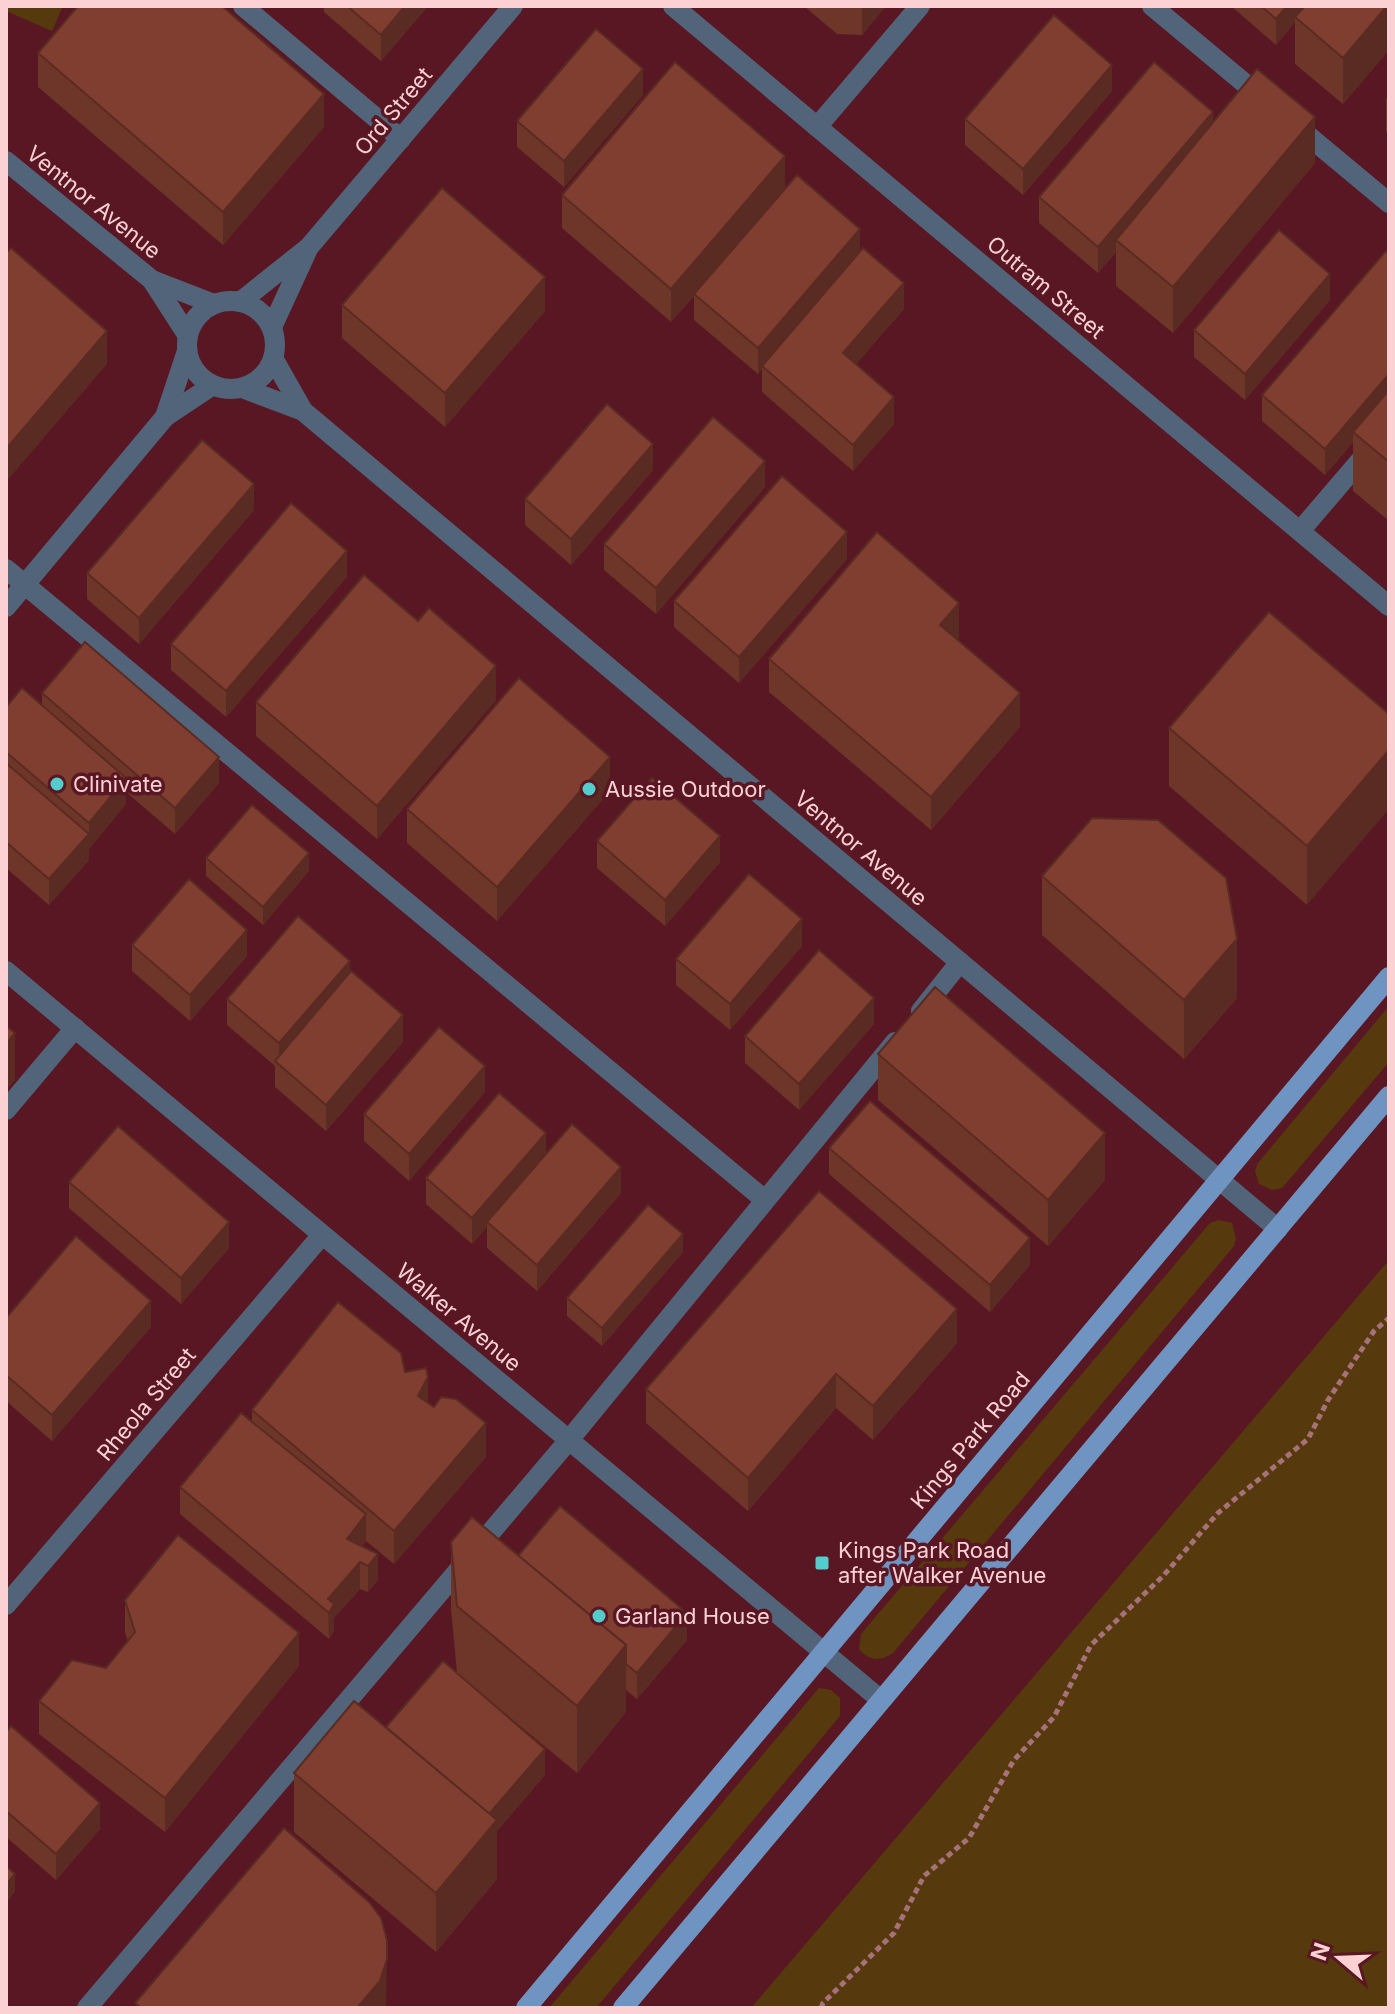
<svg xmlns="http://www.w3.org/2000/svg" width="1395" height="2014" font-family="Inter,sans-serif">
<style>
.green{fill:#563a0d}
.lines{fill:none;stroke-linecap:round;stroke-linejoin:round}
.path{stroke:#a77179;stroke-width:5;stroke-dasharray:6 4;stroke-linecap:butt}
.service{stroke:#51647a;stroke-width:20}
.minor{stroke:#51647a;stroke-width:20}
.tertiary{stroke:#51647a;stroke-width:20}
.primary{stroke:#6f94c2;stroke-width:20}
.wall{fill:#6e3529}
.shaded-wall{fill:#5a2b22}
.building{fill:#803e30;stroke:#5a2b22;stroke-width:2}
.poi-dot{fill:#53cdcb;stroke:#581723;stroke-width:3}
.labels{text-anchor:middle;dominant-baseline:central;stroke-width:7;stroke-linejoin:round;paint-order:stroke}
.street-label{font-size:22px;fill:#fbd1d3;stroke:#581723}
.poi-label{font-size:22px;fill:#fbd1d3;stroke:#581723;text-anchor:start}
</style>
<rect width="100%" height="100%" fill="#581723"/>
<!-- green -->
<g class="green">
<path d="M6 6H63L52 31 6 11Z"/>
<path d="M1389 1006V1062L1282 1188 1272 1190 1259 1184 1255 1171 1258 1163Z"/>
<path d="M1219 1220 1232 1223 1236 1239 1234 1246 893 1653C880 1662 869 1661 859 1649L861 1634 1210 1223Z"/>
<path d="M1389 1260V2008H751Z"/>
<path d="M819 1688 831 1690 840 1698V1716L596 2008H549Z"/>
</g>
<g class="lines">
<!-- path -->
<path class="path" d="M821 2008 823 2003 894 1933 924 1876 969 1838 1014 1760 1054 1717 1091 1645 1163 1576 1218 1513 1308 1439 1328 1400 1374 1331 1389 1318"/>
<!-- service -->
<g class="service">
<path d="M243 6 401 139"/>
<path d="M1152 6 1266 101"/>
<path d="M1294 124 1389 203"/>
<path d="M817 127 920 6"/>
<path d="M1300 531 1389 427"/>
<path d="M6 569 765 1200"/>
<path d="M921 1011 960 962"/>
<path d="M6 1110 75 1028"/>
<path d="M87 2008 569 1440 895 1042"/>
</g>
<!-- minor -->
<g class="minor">
<path d="M6 971 881 1700"/>
<path d="M6 1605 322 1235"/>
</g>
<!-- tertiary -->
<g class="tertiary">
<path d="M673 6 1389 606"/>
<path d="M6 161 152 280 214 304"/>
<path d="M152 280 188 336"/>
<circle cx="231" cy="345" r="44"/>
<path d="M240 302 309 247 513 6"/>
<path d="M272 327 307 251"/>
<path d="M273 358 303 411"/>
<path d="M242 388 303 411 1278 1229"/>
<path d="M165 417 187 351"/>
<path d="M6 607 165 417 213 385"/>
</g>
<!-- primary -->
<g class="primary">
<path d="M526 2008 1389 977"/>
<path d="M623 2008 1389 1096"/>
</g>
</g>
<!-- wall -->
<g class="wall">
<path d="M324 6H428L381 61 324 12Z"/>
<path d="M804 6H886L862 35 837 34Z"/>
<path d="M1231 6H1389V50L1343 104 1295 64V22L1276 45Z"/>
<path d="M38 53 324 127 223 245 38 87Z"/>
<path d="M1112 91 1023 195 965 145V119Z"/>
<path d="M643 95 564 187 517 147V121Z"/>
<path d="M1389 95V135L1386 132V99Z"/>
<path d="M1213 122 1315 163 1173 333 1116 286V252L1098 273 1039 223V197Z"/>
<path d="M785 189 860 251 904 309 856 364 894 424 853 471 762 392V369L758 374 694 320V296L671 322 562 228V195Z"/>
<path d="M1389 254V521L1353 491V442L1325 475 1262 421V395Z"/>
<path d="M1330 300 1245 400 1194 357V330Z"/>
<path d="M342 305 545 311 445 427 342 338Z"/>
<path d="M653 470 571 565 525 525V499Z"/>
<path d="M765 487 656 614 604 570V544Z"/>
<path d="M254 510 139 644 87 599V573Z"/>
<path d="M847 559 739 683 674 627V601Z"/>
<path d="M347 577 226 717 171 670V644Z"/>
<path d="M959 637 957 640 1020 727 931 830 769 692V659Z"/>
<path d="M42 693 219 783 175 834 126 792V804L89 849V860L49 905 6 868V707L42 705Z"/>
<path d="M496 700 377 839 256 736V702Z"/>
<path d="M1389 714 1307 905 1169 786V728Z"/>
<path d="M610 791 497 921 407 843V809Z"/>
<path d="M597 841 720 862 665 926 597 868Z"/>
<path d="M206 858 309 871 263 925 206 876Z"/>
<path d="M1042 876 1237 998 1184 1059 1042 935Z"/>
<path d="M132 945 247 956 190 1021 132 971Z"/>
<path d="M802 946 730 1030 676 985V959Z"/>
<path d="M350 972 403 1042 326 1131 275 1087V1066L227 1025V999Z"/>
<path d="M874 1024 799 1110 745 1063V1036Z"/>
<path d="M878 1054 1105 1180 1048 1246 878 1100Z"/>
<path d="M485 1092 409 1181 364 1141V1114Z"/>
<path d="M829 1148 1030 1265 990 1312 829 1174Z"/>
<path d="M546 1154 621 1193 537 1291 487 1248V1227L472 1244 426 1204V1178Z"/>
<path d="M69 1182 229 1248 181 1304 69 1208Z"/>
<path d="M683 1252 602 1346 567 1316V1298Z"/>
<path d="M6 1318 151 1327 52 1441 6 1401Z"/>
<path d="M957 1343 873 1440 836 1408 748 1511 646 1423V1389Z"/>
<path d="M405 1372 428 1403 486 1457 394 1564 366 1541 362 1546 378 1580 368 1592 360 1589 334 1618V1631L329 1639 180 1514V1487L252 1422V1410Z"/>
<path d="M451 1542 518 1556 687 1640 637 1699 626 1690V1712L577 1773 461 1677 545 1775 497 1831V1879L436 1952 294 1832V1773L386 1727 457 1673 451 1609Z"/>
<path d="M125 1600 299 1666 165 1832 39 1734V1701L106 1668 128 1641 125 1633Z"/>
<path d="M6 1732 100 1829 56 1880 6 1837Z"/>
</g>
<!-- shaded-wall -->
<g class="shaded-wall">
<path d="M405 6H428L381 61V35Z"/>
<path d="M862 6H886L862 35Z"/>
<path d="M1287 6H1309L1295 17V22L1276 45V19Z"/>
<path d="M1387 6H1389V50L1343 104V58Z"/>
<path d="M1112 65V91L1023 195V169Z"/>
<path d="M643 69V95L564 187V161Z"/>
<path d="M324 94V127L223 245V212Z"/>
<path d="M1213 112V138L1116 240V252L1098 273V247Z"/>
<path d="M1315 117V163L1173 333V287Z"/>
<path d="M785 156V190L671 322V289Z"/>
<path d="M860 229V255L762 366V369L758 374V348Z"/>
<path d="M1330 274V300L1245 400V374Z"/>
<path d="M545 277V311L445 427V393Z"/>
<path d="M904 283V309L843 379V353Z"/>
<path d="M107 331V364L6 482V449Z"/>
<path d="M1389 374V400L1353 432V442L1325 475V449Z"/>
<path d="M894 397V424L853 471V445Z"/>
<path d="M653 444V470L571 565V539Z"/>
<path d="M765 461V487L656 614V588Z"/>
<path d="M254 484V510L139 644V618Z"/>
<path d="M847 532V559L739 683V657Z"/>
<path d="M347 551V577L226 717V691Z"/>
<path d="M959 603V637L940 659V625Z"/>
<path d="M496 666V700L377 839V806Z"/>
<path d="M1020 693V727L931 830V797Z"/>
<path d="M1389 750V809L1307 905V846Z"/>
<path d="M219 757V783L175 834V808Z"/>
<path d="M610 757V791L497 921V887Z"/>
<path d="M126 778V804L89 849V860L49 905V879L89 834V823Z"/>
<path d="M720 836V862L665 926V900Z"/>
<path d="M309 853V871L263 925V907Z"/>
<path d="M802 919V946L730 1030V1004Z"/>
<path d="M247 930V956L190 1021V995Z"/>
<path d="M1237 939V998L1184 1059V1000Z"/>
<path d="M350 961V987L279 1065V1043Z"/>
<path d="M874 998V1024L799 1110V1084Z"/>
<path d="M403 1015V1042L326 1131V1105Z"/>
<path d="M15 1033V1080L6 1090V1044Z"/>
<path d="M485 1066V1092L409 1181V1154Z"/>
<path d="M546 1133V1160L487 1222V1227L472 1244V1218Z"/>
<path d="M1105 1133V1180L1048 1246V1200Z"/>
<path d="M621 1167V1193L537 1291V1265Z"/>
<path d="M229 1222V1248L181 1304V1278Z"/>
<path d="M683 1234V1252L602 1346V1328Z"/>
<path d="M1030 1238V1265L990 1312V1285Z"/>
<path d="M151 1301V1327L52 1441V1415Z"/>
<path d="M957 1309V1343L873 1440V1406Z"/>
<path d="M836 1374V1408L748 1511V1478Z"/>
<path d="M428 1377V1411L418 1396Z"/>
<path d="M486 1423V1457L394 1564V1531Z"/>
<path d="M366 1514V1541L347 1565V1539Z"/>
<path d="M378 1554V1580L368 1592V1566Z"/>
<path d="M360 1562V1589L334 1618V1631L329 1639 328 1599Z"/>
<path d="M687 1613V1640L637 1699V1673Z"/>
<path d="M299 1633V1666L165 1832V1798Z"/>
<path d="M626 1645V1712L577 1773V1706Z"/>
<path d="M545 1749V1775L497 1831V1879L436 1952V1893L488 1815Z"/>
<path d="M100 1803V1829L56 1880V1854Z"/>
<path d="M15 1874V1892L6 1903V1885Z"/>
<path d="M387 1940 386 2008H357Z"/>
</g>
<!-- building -->
<g class="building">
<path d="M78 6H222L324 94 223 212 38 53Z"/>
<path d="M347 6H405L381 35Z"/>
<path d="M1261 6H1287L1276 19Z"/>
<path d="M1305 6H1387L1343 58 1295 17Z"/>
<path d="M1054 15 1112 65 1023 169 965 119Z"/>
<path d="M596 29 643 69 564 161 517 121Z"/>
<path d="M675 62 785 156 671 289 562 195Z"/>
<path d="M1154 62 1213 112 1098 247 1039 197Z"/>
<path d="M1257 69 1315 117 1173 287 1116 240Z"/>
<path d="M797 175 860 229 758 348 694 294Z"/>
<path d="M442 188 545 277 445 393 342 305Z"/>
<path d="M1279 230 1330 274 1245 374 1194 330Z"/>
<path d="M11 248 107 331 6 449V253Z"/>
<path d="M863 248 904 283 843 353 894 397 853 445 762 366Z"/>
<path d="M1386 251 1389 254V374L1325 449 1262 395Z"/>
<path d="M1389 390V462L1353 432Z"/>
<path d="M607 404 653 444 571 539 525 499Z"/>
<path d="M713 417 765 461 656 588 604 544Z"/>
<path d="M202 440 254 484 139 618 87 573Z"/>
<path d="M782 476 847 532 739 657 674 601Z"/>
<path d="M291 503 347 551 226 691 171 644Z"/>
<path d="M877 532 959 603 940 625 1020 693 931 797 769 659Z"/>
<path d="M364 575 418 621 429 608 496 666 377 806 256 702Z"/>
<path d="M1269 612 1389 714V750L1307 846 1169 728Z"/>
<path d="M85 642 219 757 175 808 42 693Z"/>
<path d="M519 678 610 757 497 887 407 809Z"/>
<path d="M22 688 126 778 89 823 6 752V707Z"/>
<path d="M6 763 89 834 49 879 6 842Z"/>
<path d="M652 778 720 836 665 900 597 841Z"/>
<path d="M252 805 309 853 263 907 206 858Z"/>
<path d="M1092 818 1158 820 1226 878 1237 939 1184 1000 1042 876Z"/>
<path d="M749 874 802 919 730 1004 676 959Z"/>
<path d="M189 879 247 930 190 995 132 945Z"/>
<path d="M298 916 350 961 279 1043 227 999Z"/>
<path d="M819 950 874 998 799 1084 745 1036Z"/>
<path d="M351 971 403 1015 326 1105 275 1061Z"/>
<path d="M935 987 1105 1133 1048 1200 878 1054Z"/>
<path d="M6 1026 15 1033 6 1044Z"/>
<path d="M439 1027 485 1066 409 1154 364 1114Z"/>
<path d="M499 1093 546 1133 472 1218 426 1178Z"/>
<path d="M870 1101 1030 1238 990 1285 829 1148Z"/>
<path d="M572 1124 621 1167 537 1265 487 1222Z"/>
<path d="M118 1126 229 1222 181 1278 69 1182Z"/>
<path d="M819 1191 957 1309 873 1406 836 1374 748 1478 646 1389Z"/>
<path d="M648 1205 683 1234 602 1328 567 1298Z"/>
<path d="M76 1236 151 1301 52 1415 6 1375V1318Z"/>
<path d="M338 1302 401 1353 405 1372 426 1368 428 1377 418 1396 434 1407 441 1397 456 1399 486 1423 394 1531 252 1410Z"/>
<path d="M241 1413 366 1514 347 1539 378 1554 368 1566 360 1562 328 1599 334 1604 329 1613 180 1487Z"/>
<path d="M560 1506 687 1613 637 1673 626 1664V1645L518 1556Z"/>
<path d="M472 1517 626 1645 577 1706 457 1606 451 1542Z"/>
<path d="M178 1535 299 1633 165 1798 39 1701 72 1660 106 1668 135 1632 125 1600Z"/>
<path d="M443 1661 545 1749 489 1814 386 1727Z"/>
<path d="M354 1701 497 1820 436 1893 294 1773Z"/>
<path d="M11 1726 100 1803 56 1854 6 1811V1732Z"/>
<path d="M284 1828 369 1902 381 1918 387 1940V1959L380 1981 357 2008H141L135 2003Z"/>
<path d="M6 1866 15 1874 6 1885Z"/>
</g>
<!-- markers -->
<g class="poi-dot">
<circle cx="57" cy="784" r="8"/>
<circle cx="589" cy="789" r="8"/>
<rect x="814" y="1555" width="16" height="16" rx="4"/>
<circle cx="599" cy="1616" r="8"/>
</g>
<g class="labels">
<!-- street labels -->
<g class="street-label">
<text transform="translate(393 111) rotate(-50)">Ord Street</text>
<text transform="translate(94 202) rotate(39)">Ventnor Avenue</text>
<text transform="translate(1046 287) rotate(40)">Outram Street</text>
<text transform="translate(861 848) rotate(40)">Ventnor Avenue</text>
<text transform="translate(459 1317) rotate(40)">Walker Avenue</text>
<text transform="translate(146 1404) rotate(-50)">Rheola Street</text>
<text transform="translate(970 1440) rotate(-50)">Kings Park Road</text>
</g>
<!-- poi labels -->
<g class="poi-label">
<text x="73" y="784">Clinivate</text>
<text x="605" y="789">Aussie Outdoor</text>
<text x="838" y="1550">Kings Park Road<tspan x="838" dy="25">after Walker Avenue</tspan></text>
<text x="615" y="1616">Garland House</text>
</g>
</g>
<!-- border -->
<rect width="1395" height="2014" fill="none" stroke="#fbd1d3" stroke-width="16"/>
<!-- north arrow -->
<g transform="translate(1339 1958) rotate(289)" stroke="#581723" stroke-width="6" paint-order="stroke">
<path d="M0-6L14 30L0 20L-14 30Z" fill="#fbd1d3"/>
<text y="-12" font-size="22" font-weight="bold" text-anchor="middle" fill="#fbd1d3">N</text>
</g>
</svg>
